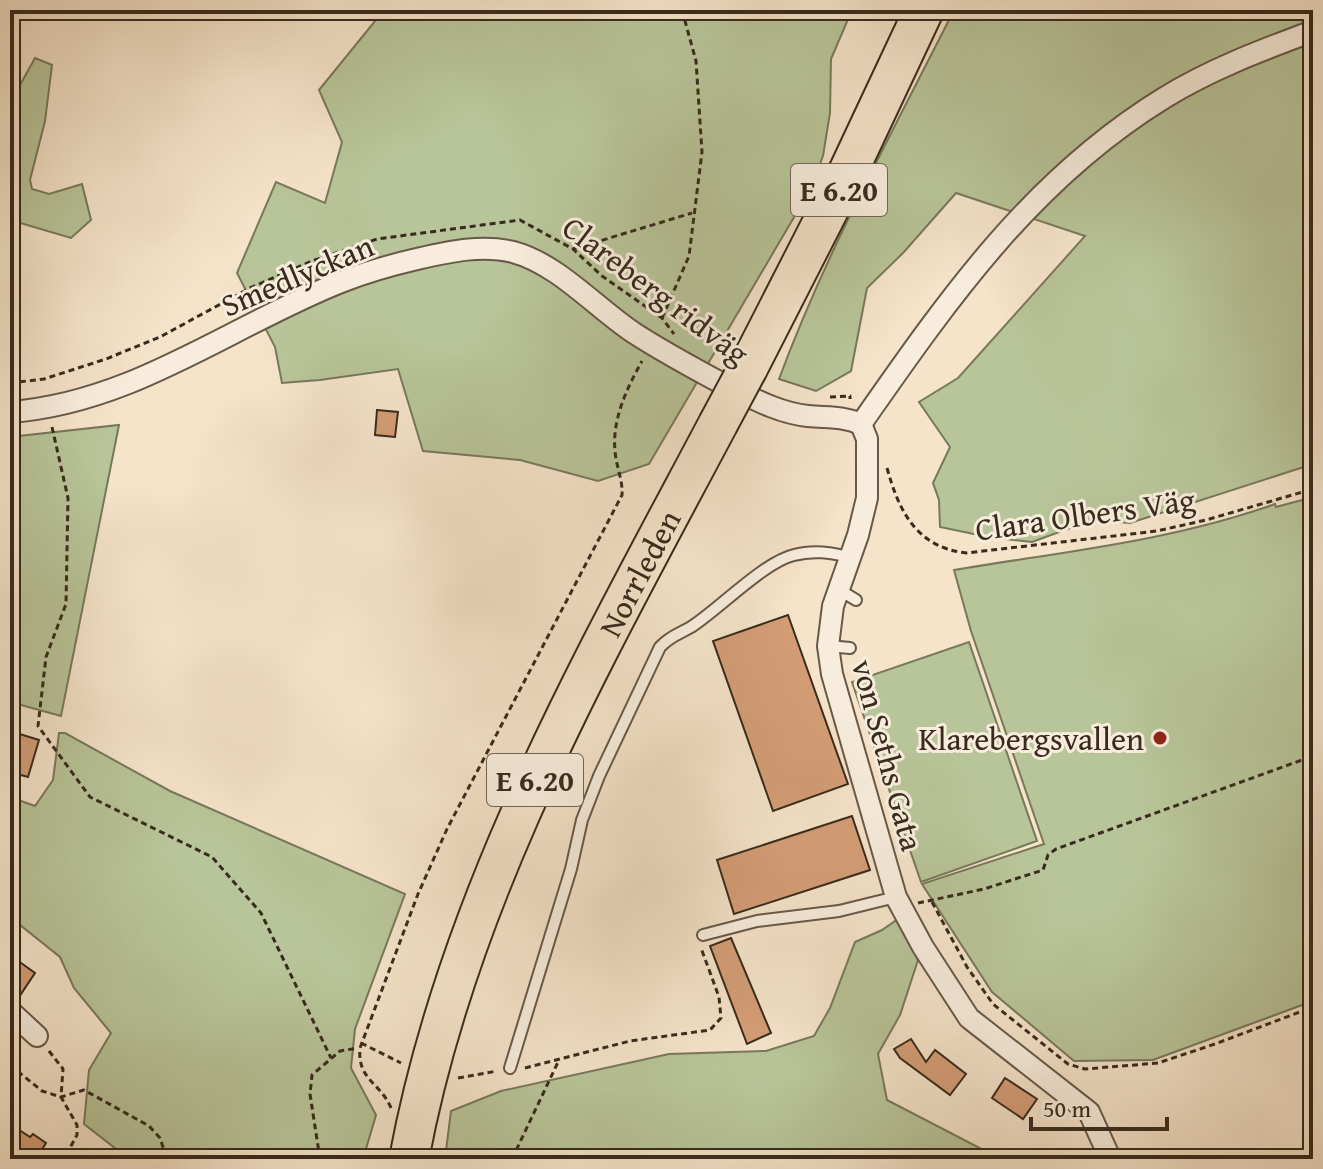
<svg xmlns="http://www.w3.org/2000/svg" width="1323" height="1169" font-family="'Gentium Book Plus',serif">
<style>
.green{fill:#b8c499;stroke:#78785b;stroke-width:2}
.building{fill:#d49d76;stroke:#382b1d;stroke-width:2}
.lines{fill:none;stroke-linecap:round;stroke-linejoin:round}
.lane-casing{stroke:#675948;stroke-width:14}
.street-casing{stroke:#675948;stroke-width:24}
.highway-casing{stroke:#382b1d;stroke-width:42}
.path{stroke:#382b1d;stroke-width:3;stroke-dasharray:6 4;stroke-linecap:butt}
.lane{stroke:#f8eddd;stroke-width:10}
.street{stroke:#f8eddd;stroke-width:20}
.highway{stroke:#f5e3ca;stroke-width:38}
.highway-bridge-casing{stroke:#382b1d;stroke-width:42;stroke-linecap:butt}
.highway-bridge{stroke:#f5e3ca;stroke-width:38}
.poi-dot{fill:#8f2418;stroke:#f8eddd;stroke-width:3}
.labels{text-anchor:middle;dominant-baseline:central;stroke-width:6;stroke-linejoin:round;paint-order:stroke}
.shield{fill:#f8eddd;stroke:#726557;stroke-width:2}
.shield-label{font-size:30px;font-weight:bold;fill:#382b1d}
.street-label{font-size:32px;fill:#382b1d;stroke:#f8eddd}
.poi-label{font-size:32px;fill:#382b1d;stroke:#f8eddd;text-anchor:end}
</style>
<rect width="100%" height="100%" fill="#f5e3ca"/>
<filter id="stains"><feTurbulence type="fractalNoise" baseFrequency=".0025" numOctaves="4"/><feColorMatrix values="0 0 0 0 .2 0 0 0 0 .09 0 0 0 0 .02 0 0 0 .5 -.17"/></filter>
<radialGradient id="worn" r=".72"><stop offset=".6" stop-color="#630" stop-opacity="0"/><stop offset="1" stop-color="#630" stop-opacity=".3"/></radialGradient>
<!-- green -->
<g class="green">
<path d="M384 10H852L831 59 830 113 823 156 810 190 649 464 598 481 520 460 423 451 398 369 320 380 282 383 275 347 237 273 276 182 325 203 342 142 319 90Z"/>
<path d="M954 10H1313V464L1130 523 1092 520 1032 542 988 537 940 527 939 500 933 483 950 447 919 402 958 378 1085 236 956 193 903 253 867 288 851 371 816 391 779 379C826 252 893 131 954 10Z"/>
<path d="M35 58 52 65 45 121 30 180 32 189 49 194 82 184 91 220 71 238 17 222 10 256V103Z"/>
<path d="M119 425 61 716 10 702V437Z"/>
<path d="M1313 497V1001L1153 1060 1074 1061 992 992 922 884 1044 844 971 631 954 570C1061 552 1172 541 1275 504L1276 507Z"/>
<path d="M969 642 1037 841 921 882 852 682Z"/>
<path d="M59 733H65L170 791 405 894 355 1029 351 1068 376 1115 363 1159H129L84 1124 89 1070 111 1033 74 988 60 957 10 917V797L35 806 53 780Z"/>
<path d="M898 919 918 960 900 1015 878 1054 887 1100 993 1155 1007 1159H445L451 1111 501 1091 669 1054 766 1051 814 1036 830 1008 855 942 882 930Z"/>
</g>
<!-- building -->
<g class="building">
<path d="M377 410 398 412 395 437 375 435Z"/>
<path d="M788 615 848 784 773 811 713 641Z"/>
<path d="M10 731 39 740 28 777 10 772Z"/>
<path d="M852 816 870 870 734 914 717 860Z"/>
<path d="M731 938 771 1033 747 1044 710 946Z"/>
<path d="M10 955 35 973 17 1000 10 998Z"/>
<path d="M911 1039 926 1062 935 1050 966 1074 950 1095 900 1058 894 1049Z"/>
<path d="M1005 1078 1037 1099 1023 1119 992 1098Z"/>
<path d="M10 1124 30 1137 33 1134 46 1143 36 1159H10Z"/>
</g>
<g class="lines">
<!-- lane casing -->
<g class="lane-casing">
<g id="lane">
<path d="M838 589 856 600"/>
<path d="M828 646 850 648"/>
<path d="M703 935 757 921 839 911 896 897"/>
<path d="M510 1068 571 869 582 820 599 776 660 647C670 636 679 634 691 627 719 609 764 562 794 555 812 550 833 552 850 558"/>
</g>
</g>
<!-- street casing -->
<g class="street-casing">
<g id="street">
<path d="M10 412C133 403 230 326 341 282 366 272 391 265 417 259 448 252 481 244 513 252 558 264 595 307 634 333 662 351 693 368 723 384 750 397 778 413 808 416 828 418 843 416 861 424"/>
<path d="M861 424 867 439V498L858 535 833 606 828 646 832 674 896 897 923 947 969 1018 1089 1112 1109 1156"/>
<path d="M861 424C949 298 1031 180 1164 98 1211 69 1262 50 1313 31"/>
<path d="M10 1011 37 1036"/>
</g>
</g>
<!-- highway casing -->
<g class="highway-casing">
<g id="highway">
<path d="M748 368 847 174 924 10"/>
<path id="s1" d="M409 1159C458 895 594 658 718 424"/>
</g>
</g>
<!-- path -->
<g class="path">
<path d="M573 249 692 213"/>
<path d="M662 318 689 256 702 152 696 61 682 10"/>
<path d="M10 383 44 379 106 359 160 337 250 288 312 261 377 239 520 220 573 249 602 276 662 318 674 334"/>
<path d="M830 397 850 396V399"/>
<path d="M52 427 68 498 66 604 46 657 38 726 90 797 212 857 261 913 331 1058"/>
<path d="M887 468C899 511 916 547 966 553L1157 531 1206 520 1313 489"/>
<path d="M932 902 967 967 993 1004 1068 1064 1085 1069 1158 1063 1215 1044 1313 1007"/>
<path d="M918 903 984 889 1043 870 1048 855 1056 849 1313 756"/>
<path d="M361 1043 401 1063"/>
<path d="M49 1051 63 1069 61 1097 77 1125V1135L64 1159"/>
<path d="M10 1065 42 1091 61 1097 84 1090 149 1126 160 1138 167 1159"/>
<path d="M525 1068 630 1041 710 1030 721 1018 719 997 701 948"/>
<path d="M458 1078 497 1071"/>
<path d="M391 1108C381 1083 357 1080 360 1048L418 894 447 829 622 495C623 480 616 466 615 451 612 419 627 388 642 361"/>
<path d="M320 1159 310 1094 312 1075 340 1051 358 1048"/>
<path d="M512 1159 559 1060"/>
</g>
<!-- lane -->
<use href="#lane" class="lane"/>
<!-- street -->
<use href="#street" class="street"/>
<!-- highway -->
<use href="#highway" class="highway"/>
<!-- highway-bridge casing -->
<g class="highway-bridge-casing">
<path id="highway-bridge" d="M718 424 748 368"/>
</g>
<!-- highway-bridge -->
<use href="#highway-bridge" class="highway-bridge"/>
</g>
<!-- markers -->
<circle class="poi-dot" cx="1160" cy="738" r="8"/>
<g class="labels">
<!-- shield labels -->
<g class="shield">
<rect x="791" y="164" width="96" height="52" rx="6"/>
<rect x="487" y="754" width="96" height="52" rx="6"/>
</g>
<g class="shield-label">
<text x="839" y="190">E 6.20</text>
<text x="535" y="780">E 6.20</text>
</g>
<!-- street labels -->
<g class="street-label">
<text transform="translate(297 275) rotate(-23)">Smedlyckan</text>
<text transform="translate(656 290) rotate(37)">Clareberg ridväg</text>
<text transform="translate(1085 514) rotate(-8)">Clara Olbers Väg</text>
<text stroke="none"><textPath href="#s1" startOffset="632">Norrleden</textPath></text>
<text transform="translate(888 755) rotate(75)">von Seths Gata</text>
</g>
<!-- poi labels -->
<g class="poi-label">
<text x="1144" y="738">Klarebergsvallen</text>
</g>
</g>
<!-- margin -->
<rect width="1323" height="1169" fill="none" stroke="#f5e3ca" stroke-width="40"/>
<rect x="12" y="12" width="1299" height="1145" fill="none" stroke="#382b1d" stroke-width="4"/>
<rect x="20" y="20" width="1283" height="1129" fill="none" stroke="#382b1d" stroke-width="2"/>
<!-- scale -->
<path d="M1031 1117v12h136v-12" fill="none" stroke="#382b1d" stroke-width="4"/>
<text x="1043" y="1117" font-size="24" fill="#382b1d" stroke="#f8eddd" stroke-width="6" paint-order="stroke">50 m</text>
<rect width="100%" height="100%" filter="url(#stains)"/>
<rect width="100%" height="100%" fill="url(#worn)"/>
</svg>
